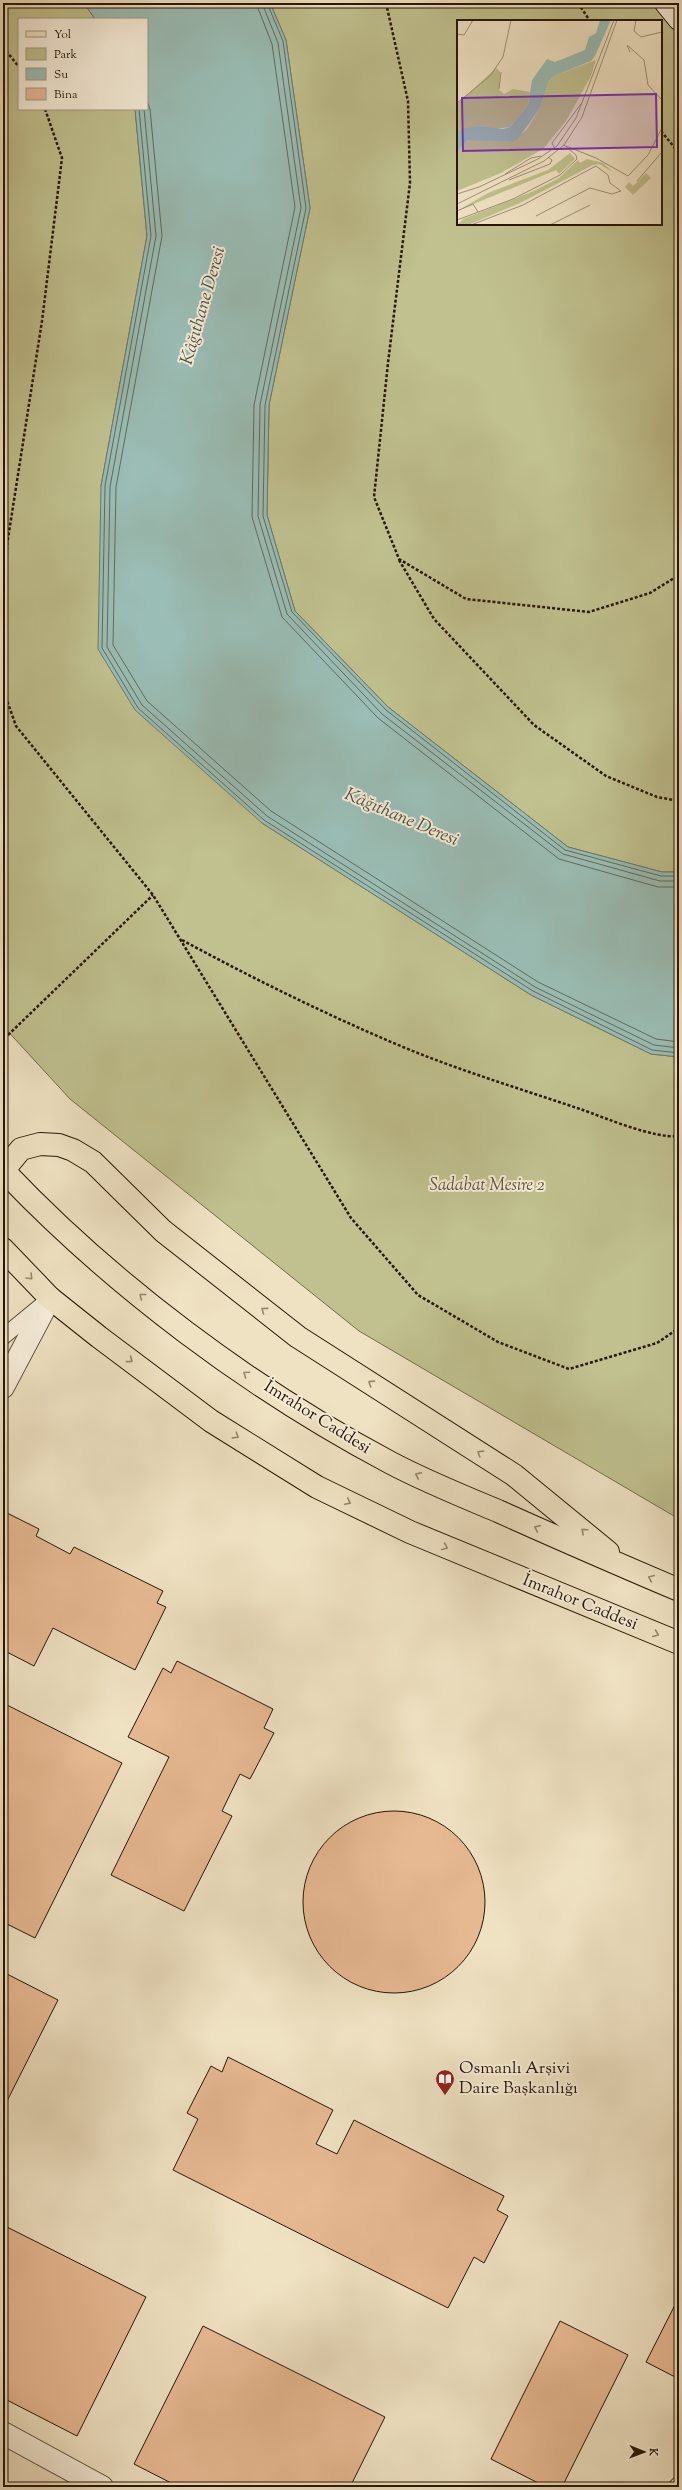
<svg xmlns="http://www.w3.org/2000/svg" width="682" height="2490" font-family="'Sorts Mill Goudy',serif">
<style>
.green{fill:#c0c18f;stroke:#736c4a;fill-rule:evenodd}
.water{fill:#9abdb5;stroke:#6c7a6f}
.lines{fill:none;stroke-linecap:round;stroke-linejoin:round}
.shore{stroke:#606a5e;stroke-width:1}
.building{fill:#e7b993;stroke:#261606}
.lane-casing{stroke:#584935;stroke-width:17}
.street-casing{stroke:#584935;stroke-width:24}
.secondary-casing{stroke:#261606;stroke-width:24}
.primary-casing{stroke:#261606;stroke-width:24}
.path{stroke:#261606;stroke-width:2.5;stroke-dasharray:3 2;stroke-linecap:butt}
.lane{stroke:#f5ecd8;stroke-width:15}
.street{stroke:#f5ecd8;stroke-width:22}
.secondary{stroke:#f5ecd8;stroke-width:22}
.primary{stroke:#efe2c3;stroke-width:22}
.oneway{stroke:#95866e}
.labels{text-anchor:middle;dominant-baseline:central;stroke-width:4;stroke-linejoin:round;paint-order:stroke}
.park-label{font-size:17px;font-style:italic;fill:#5c5236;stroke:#f5ecd8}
.street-label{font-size:17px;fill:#261606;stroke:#f5ecd8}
.poi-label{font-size:17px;fill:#261606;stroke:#f5ecd8;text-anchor:start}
.water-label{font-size:18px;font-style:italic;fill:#4f5043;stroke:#f5ecd8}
.inset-road{fill:none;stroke:#9f9077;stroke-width:1}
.view{fill:#7b2cbf;fill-opacity:0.15;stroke:#7b2cbf;stroke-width:2}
.inset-edge{fill:none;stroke:#261606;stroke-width:2}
</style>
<rect width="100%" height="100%" fill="#efe2c3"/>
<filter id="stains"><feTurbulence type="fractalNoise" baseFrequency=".005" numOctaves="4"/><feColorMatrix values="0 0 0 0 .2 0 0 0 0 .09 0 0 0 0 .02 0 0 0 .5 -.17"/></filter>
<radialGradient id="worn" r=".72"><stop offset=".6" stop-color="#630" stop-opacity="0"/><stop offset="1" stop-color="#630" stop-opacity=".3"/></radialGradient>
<!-- green -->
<g class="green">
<path d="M3 3H84L95 19H19V109H135L147 236 101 486 262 823 531 995 651 1054 679 1057V1519L359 1331 70 1099 3 1026Z"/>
<path d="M270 3H655L679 32V872H662L568 847 388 707 295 611 267 515 269 405 310 208 286 40ZM458 21H661V224H458Z"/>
</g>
<!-- water -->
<path class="water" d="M84 3H270L286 40 310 208 269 405 267 515 295 611 388 707 568 847 662 872H679V1057L651 1054 531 995 262 823 135 710 98 649 101 486 147 236 135 109H147V19H95Z"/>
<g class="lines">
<!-- shore -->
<g class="shore">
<path d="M256 3 272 44 295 207 254 405 252 517 282 617 378 718 559 859 658 887H679"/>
<path d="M262 3 278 43 301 208 260 405 258 516 287 614 382 714 563 854 660 881H679"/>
<path d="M267 3 283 41 306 208 265 405 263 516 292 612 386 710 565 850 661 876H679"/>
<path d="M147 101 150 109 162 236 116 487 113 645 147 701 271 811 538 982 656 1039 679 1042"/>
<path d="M139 109 151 236 105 486 102 648 138 708 264 820 533 991 652 1050 679 1053"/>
<path d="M144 109 156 236 110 487 107 647 142 705 267 816 535 987 654 1045 679 1048"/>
</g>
</g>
<!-- building -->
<g class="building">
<path d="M3 1511 39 1529 36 1536 70 1554 74 1547 163 1591 157 1603 166 1607 135 1670 53 1628 34 1666 3 1650Z"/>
<path d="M177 1661 273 1709 264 1728 274 1733 250 1779 240 1774 222 1811 232 1816 184 1911 111 1875 169 1757 128 1737 163 1668 171 1673Z"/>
<path d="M3 1703 122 1763 35 1938 3 1922Z"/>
<circle cx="394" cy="1902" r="91"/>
<path d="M3 1972 58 2000 3 2109Z"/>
<path d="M228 2057 333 2110 316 2144 337 2154 354 2120 504 2196 497 2210 508 2216 484 2263 474 2257 448 2308 173 2170 198 2119 187 2113 211 2066 222 2072Z"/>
<path d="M3 2225 146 2297 77 2436 3 2398Z"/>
<path d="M679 2297V2379L646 2362Z"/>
<path d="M560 2321 628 2355 562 2487H546L491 2459Z"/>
<path d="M203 2326 385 2417 350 2487H179L134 2464Z"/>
</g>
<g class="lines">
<!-- lane casing -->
<g class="lane-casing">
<g id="lane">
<path d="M3 1337 43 1304"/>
<path d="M676 2487 679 2484"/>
</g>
</g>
<!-- street casing -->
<g class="street-casing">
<g id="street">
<path d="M3 1387 50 1298"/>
<path d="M3 2433 102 2487"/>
</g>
</g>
<!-- secondary casing -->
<g class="secondary-casing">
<path id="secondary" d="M666 3 679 19"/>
</g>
<!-- primary casing -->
<g class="primary-casing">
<g id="primary">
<path d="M3 1170C112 1285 251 1389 391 1463 425 1481 462 1496 498 1511 558 1538 618 1564 679 1590"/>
<path d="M3 1171 21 1149 40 1144 59 1145 73 1150 93 1162 163 1231 298 1337 514 1475 608 1552"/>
<path d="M3 1249 50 1298 99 1337 211 1421 317 1487 410 1532 679 1643"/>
</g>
</g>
<!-- path -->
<g class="path">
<path d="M386 3 408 101 410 183 388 363 374 497 399 559 466 599 589 612 650 593 679 575"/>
<path d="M578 3 590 21"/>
<path d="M3 47 19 67"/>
<path d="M45 109 62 158 42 321 7 545 4 692 16 726 153 895 351 1218 418 1295 498 1342 569 1369 657 1343 679 1328"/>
<path d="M661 131 679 153"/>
<path d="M399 560 434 619 534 725 606 776 657 797 679 801"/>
<path d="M182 940C254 979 327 1015 403 1047 461 1071 521 1089 580 1109 606 1118 654 1139 679 1136"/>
<path d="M3 1049 7 1036 153 895"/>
</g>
<!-- lane -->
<use href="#lane" class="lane"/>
<!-- street -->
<use href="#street" class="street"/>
<!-- secondary -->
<use href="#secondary" class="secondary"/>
<!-- primary -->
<use href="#primary" class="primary"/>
</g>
<!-- one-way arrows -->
<defs><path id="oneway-chevron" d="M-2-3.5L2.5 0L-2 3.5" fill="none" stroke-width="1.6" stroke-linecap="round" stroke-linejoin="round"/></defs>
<g class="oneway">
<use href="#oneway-chevron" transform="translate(30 1277) rotate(46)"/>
<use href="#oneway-chevron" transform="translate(142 1296) rotate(-141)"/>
<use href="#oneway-chevron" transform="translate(264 1310) rotate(-143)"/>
<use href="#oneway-chevron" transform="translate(130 1360) rotate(37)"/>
<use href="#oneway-chevron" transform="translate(246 1374) rotate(-145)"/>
<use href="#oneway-chevron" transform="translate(371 1383) rotate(-147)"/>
<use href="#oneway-chevron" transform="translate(236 1436) rotate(32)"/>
<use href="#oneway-chevron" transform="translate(480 1453) rotate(-148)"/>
<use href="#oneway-chevron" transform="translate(418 1475) rotate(-155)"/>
<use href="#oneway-chevron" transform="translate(348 1502) rotate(26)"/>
<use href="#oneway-chevron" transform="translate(537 1528) rotate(-156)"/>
<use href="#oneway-chevron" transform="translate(584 1531) rotate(-138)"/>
<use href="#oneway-chevron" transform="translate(445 1547) rotate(23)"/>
<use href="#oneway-chevron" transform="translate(651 1578) rotate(-157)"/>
<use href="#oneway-chevron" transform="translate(656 1634) rotate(22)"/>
</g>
<!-- icons -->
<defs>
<g id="library-pin" transform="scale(1)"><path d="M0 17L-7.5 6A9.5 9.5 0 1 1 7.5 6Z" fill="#8f2418" stroke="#f5ecd8"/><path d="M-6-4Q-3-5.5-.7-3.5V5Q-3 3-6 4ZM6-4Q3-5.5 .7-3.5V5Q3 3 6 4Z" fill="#fff"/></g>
</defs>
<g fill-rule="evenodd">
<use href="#library-pin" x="445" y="2079"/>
</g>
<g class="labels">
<!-- park labels -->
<g class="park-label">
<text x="487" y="1186">Sadabat Mesire 2</text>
</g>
<!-- street labels -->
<g class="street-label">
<text transform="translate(317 1418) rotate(32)">İmrahor Caddesi</text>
<text transform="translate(580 1603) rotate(22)">İmrahor Caddesi</text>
</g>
<!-- poi labels -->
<g class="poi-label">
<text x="459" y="2069">Osmanlı Arşivi<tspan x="459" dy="20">Daire Başkanlığı</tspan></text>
</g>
<!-- water labels -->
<g class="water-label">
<text transform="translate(204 306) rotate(-74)">Kâğıthane Deresi</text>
<text transform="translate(401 818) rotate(23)">Kâğıthane Deresi</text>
</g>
</g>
<!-- overview -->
<g transform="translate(457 20)">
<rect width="205" height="205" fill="#efe2c3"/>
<path d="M139 40 134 56 109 101 86 129 44 153 0 171V131L3 127 11 120 24 119 56 122 70 109 83 88 92 61 97 56ZM39 48 43 52 42 70 47 74 56 69 73 72 71 85 53 107 37 109 22 106 0 112V84ZM113 133 118 139 102 154 99 150 0 191 31 173 91 150ZM130 139 146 143 156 152 142 144 136 145 63 183 11 205H0L6 199 77 171 102 158 121 140 123 143ZM189 153 194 158 176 175 168 167 172 162 176 166Z" fill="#c0c18f"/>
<path d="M143 0H154L138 36 134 41 97 56 92 61 83 88 61 119 56 122 11 120 0 131V112L9 108 22 106 46 109 53 107 71 85 75 60 90 39 98 42 128 30 132 17 139 13Z" fill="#9abdb5"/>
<path class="inset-road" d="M179 0 177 11 184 17 205 12M0 14 7 15 16 0M173 32 170 25 187 40 191 65 205 80M42 69 44 52M0 83 33 56 46 37 54 0M109 126 139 138 171 156 191 135 205 108M98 129 95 123 124 84M48 154 74 138 84 136M52 160 93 144 95 140 91 137M180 161 205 132M0 174 22 167 81 139 100 126 119 98 157 0M0 184 87 141 107 125 125 97 160 0M0 191 16 184 21 192M0 200 56 179 103 155 120 139 119 135 107 125M14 205 66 185 139 146 151 155 153 163 164 171 155 174 133 168 79 196M93 205 133 185"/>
<path class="view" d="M199 74 200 127 6 131 5 78Z"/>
<rect width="205" height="205" class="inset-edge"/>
</g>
<!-- margin -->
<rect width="682" height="2490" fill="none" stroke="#efe2c3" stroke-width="16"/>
<rect x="4" y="4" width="674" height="2482" fill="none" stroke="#261606" stroke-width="2"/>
<rect x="8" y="8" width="666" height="2474" fill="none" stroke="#261606"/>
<!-- legend -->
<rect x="18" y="18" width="130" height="92" fill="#f5ecd8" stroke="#a29684"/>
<rect x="26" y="31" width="20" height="6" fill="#efe2c3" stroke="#a29684"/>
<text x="54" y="38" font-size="12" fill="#261606">Yol</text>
<rect x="26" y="48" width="20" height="12" fill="#c0c18f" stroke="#a29684"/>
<text x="54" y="58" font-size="12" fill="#261606">Park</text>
<rect x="26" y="68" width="20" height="12" fill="#9abdb5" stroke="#a29684"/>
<text x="54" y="78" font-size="12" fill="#261606">Su</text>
<rect x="26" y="88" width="20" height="12" fill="#e7b993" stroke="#a29684"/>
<text x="54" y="98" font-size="12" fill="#261606">Bina</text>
<!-- north arrow -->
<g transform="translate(644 2452) rotate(91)" stroke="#f5ecd8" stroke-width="3" paint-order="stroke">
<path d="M0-3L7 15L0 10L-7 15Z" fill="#261606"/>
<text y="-6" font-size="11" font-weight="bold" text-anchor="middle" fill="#261606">K</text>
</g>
<rect width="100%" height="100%" filter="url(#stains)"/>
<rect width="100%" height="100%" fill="url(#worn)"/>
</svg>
